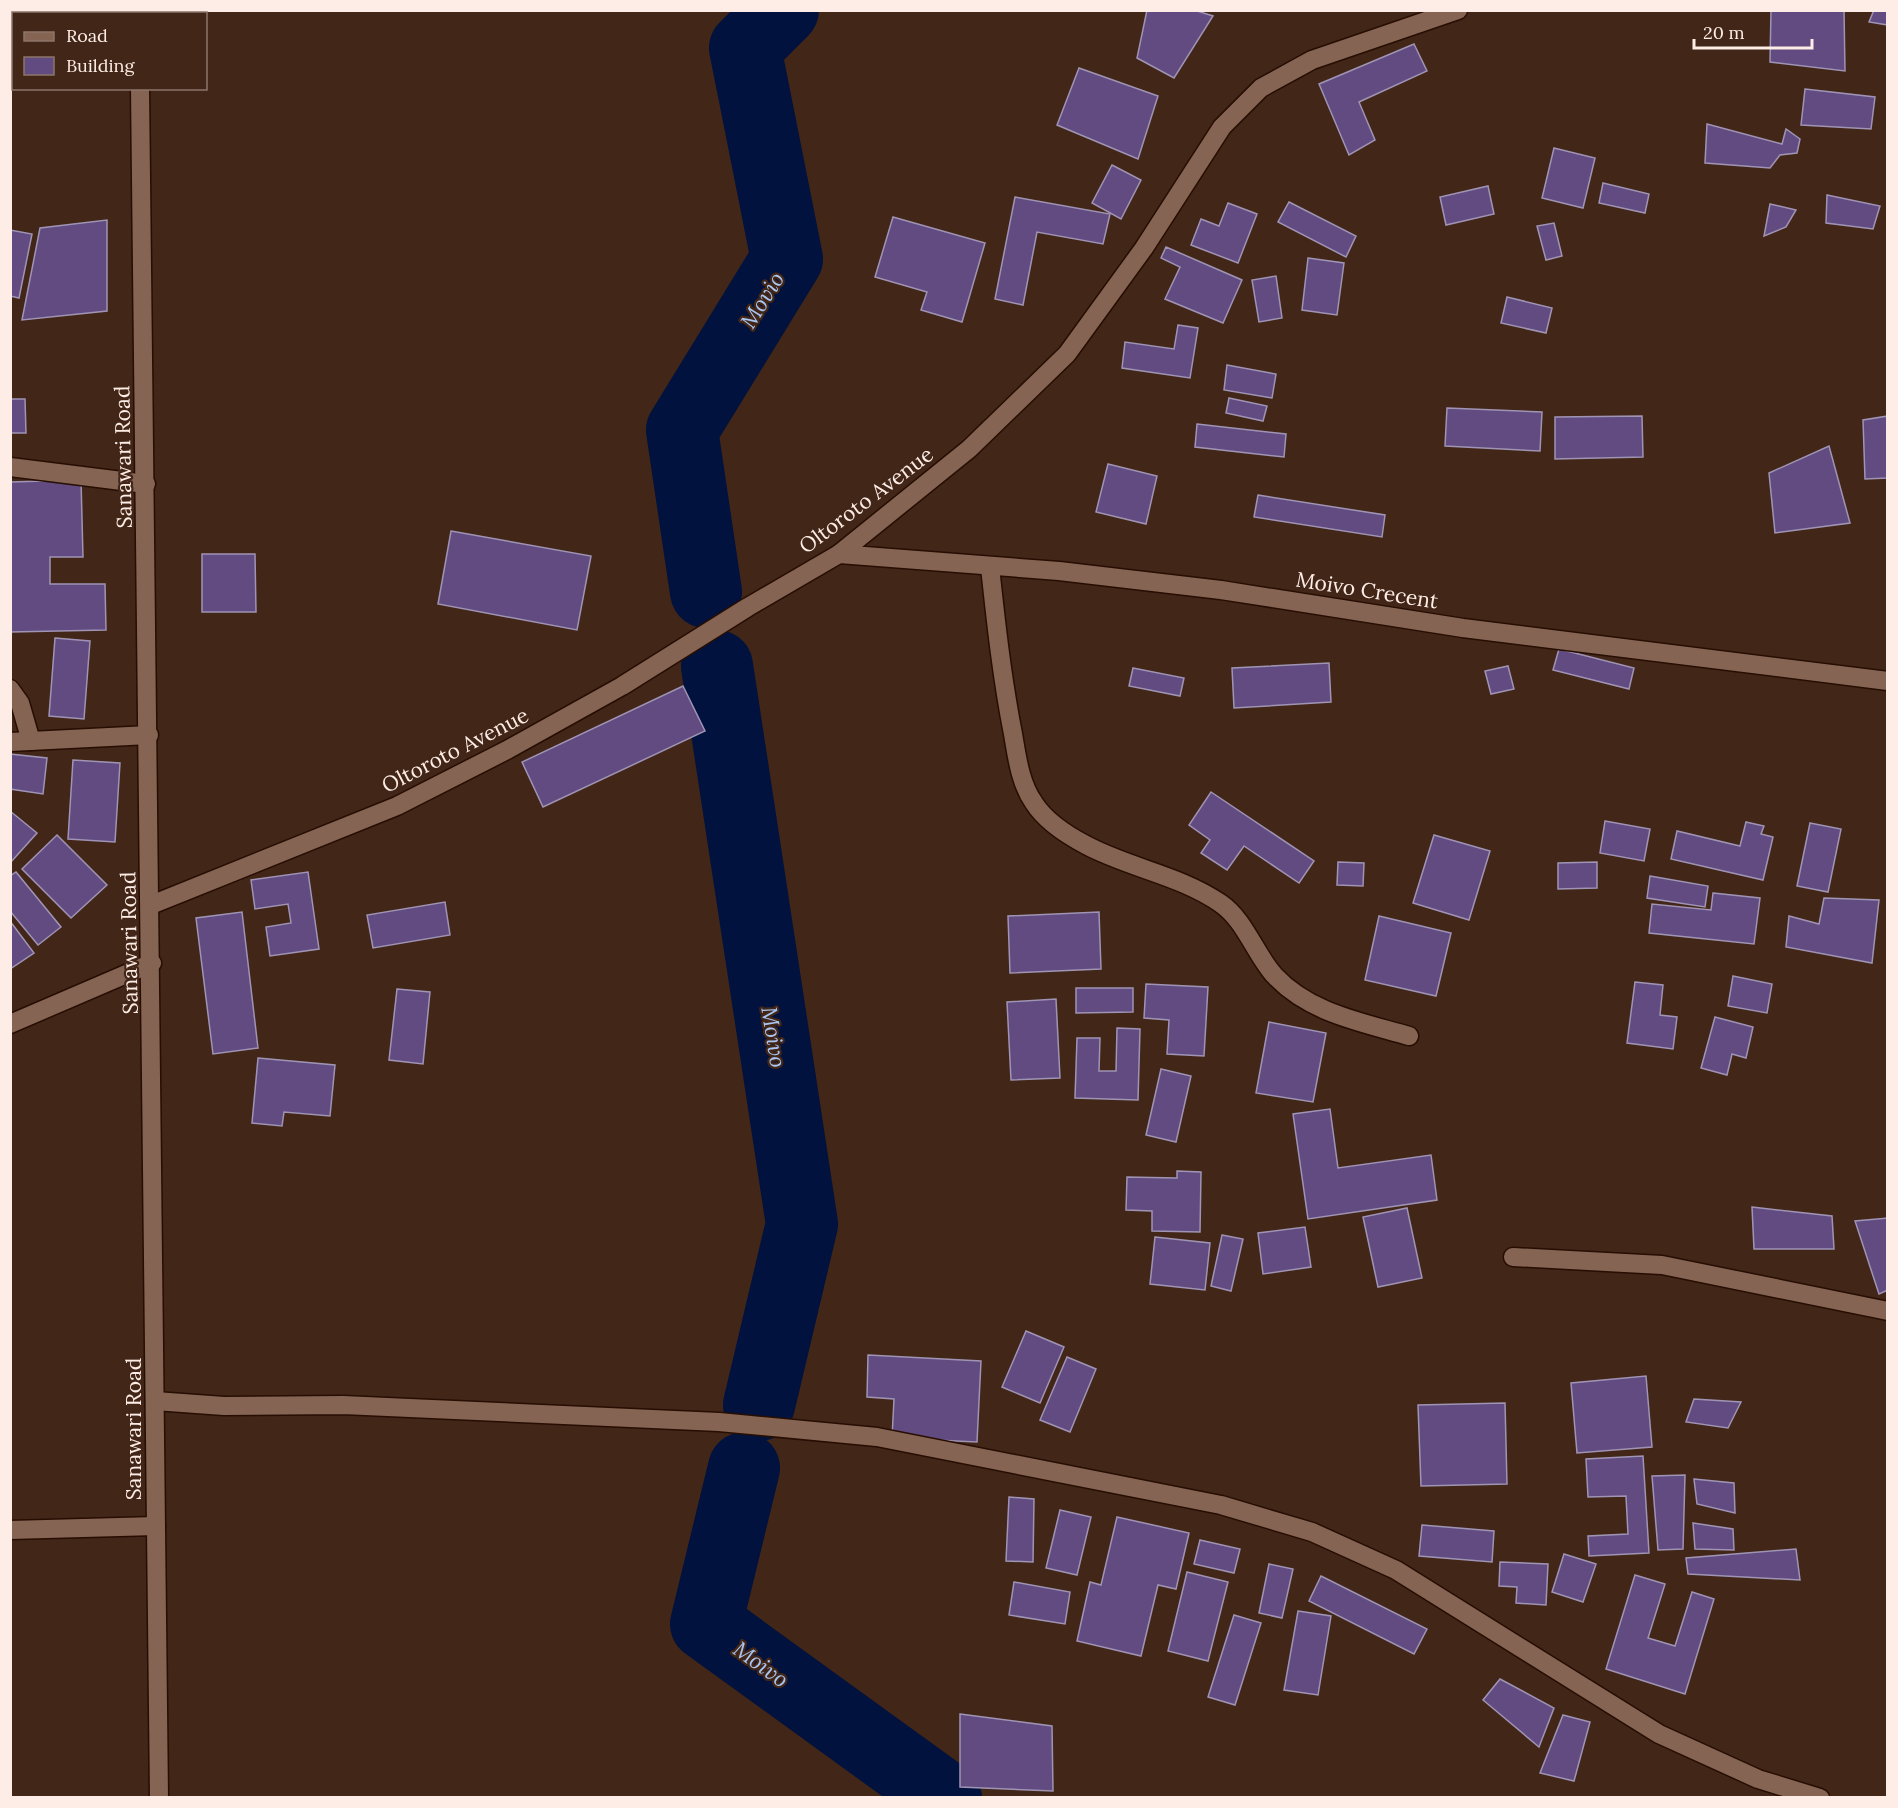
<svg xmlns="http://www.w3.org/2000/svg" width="1898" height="1808" font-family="Lora,serif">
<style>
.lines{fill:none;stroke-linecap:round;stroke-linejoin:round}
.river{stroke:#00123d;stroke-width:72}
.building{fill:#614b81;stroke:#a094b5;stroke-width:1.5}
.minor-casing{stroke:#270e02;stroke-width:21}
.minor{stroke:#856454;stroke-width:18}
.labels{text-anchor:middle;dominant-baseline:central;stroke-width:4.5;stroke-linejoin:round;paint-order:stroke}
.street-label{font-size:21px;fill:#fdede6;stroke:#422618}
.water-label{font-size:22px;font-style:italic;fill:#a9c6f3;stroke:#422618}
</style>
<rect width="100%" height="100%" fill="#422618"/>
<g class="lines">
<!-- river -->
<g class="river">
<path d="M706 592 682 430 787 259 745 48 783 10"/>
<path d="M717 666 802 1224 759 1405"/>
<path d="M744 1468 706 1624 946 1798"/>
</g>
</g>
<!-- building -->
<g class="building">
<path d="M1147 10H1194L1213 16 1174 78 1137 58Z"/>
<path d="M1771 10H1844L1845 71 1770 62Z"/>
<path d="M1874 10H1888V25L1869 22Z"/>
<path d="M1414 44 1427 71 1359 102 1375 140 1349 155 1319 84Z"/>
<path d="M1079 68 1158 96 1138 159 1057 125Z"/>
<path d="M1805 89 1875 97 1871 129 1801 125Z"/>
<path d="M1707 124 1782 144 1786 129 1800 139 1797 153 1780 155 1770 168 1705 163Z"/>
<path d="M1554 148 1595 158 1583 208 1542 198Z"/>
<path d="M1112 165 1141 180 1121 219 1092 203Z"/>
<path d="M1603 183 1649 194 1645 213 1599 203Z"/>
<path d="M1488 186 1494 214 1446 225 1440 197Z"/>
<path d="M1827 195 1880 206 1873 229 1826 223Z"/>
<path d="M1015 197 1110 214 1103 244 1037 232 1023 305 995 299Z"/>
<path d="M1289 202 1356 236 1346 257 1278 222Z"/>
<path d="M1228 203 1257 214 1238 263 1191 245 1201 219 1219 226Z"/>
<path d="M1770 204 1796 210 1786 227 1764 236Z"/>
<path d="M893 217 985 243 962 322 921 310 927 292 875 277Z"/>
<path d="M107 220V311L22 320 40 228Z"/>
<path d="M1554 223 1562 256 1546 260 1537 226Z"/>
<path d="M10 230 32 234 19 298 10 296Z"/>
<path d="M1166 247 1242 280 1223 323 1165 299 1180 267 1161 258Z"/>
<path d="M1308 258 1344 263 1337 315 1302 310Z"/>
<path d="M1276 276 1282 318 1259 322 1252 280Z"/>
<path d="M1507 297 1552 308 1546 333 1501 323Z"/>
<path d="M1178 325 1198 328 1190 378 1122 368 1125 342 1174 349Z"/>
<path d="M1227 365 1276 374 1272 398 1224 390Z"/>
<path d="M1229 398 1267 406 1263 421 1226 413Z"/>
<path d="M10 399H25L26 433H10Z"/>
<path d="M1447 408 1542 412 1540 451 1445 446Z"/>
<path d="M1642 416 1643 457 1555 459V417Z"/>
<path d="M1888 416V478L1865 479 1863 420Z"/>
<path d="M1197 424 1286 434 1284 457 1195 447Z"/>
<path d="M1829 446 1850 523 1775 533 1769 473Z"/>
<path d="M1108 464 1157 476 1146 524 1096 512Z"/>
<path d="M81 480 83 557H50V584H105L106 630 11 632 10 482Z"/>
<path d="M1258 495 1385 515 1382 537 1254 517Z"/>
<path d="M451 531 591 556 577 630 438 604Z"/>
<path d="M202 554H255L256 612H202Z"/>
<path d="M55 638 90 641 84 719 49 716Z"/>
<path d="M1559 649 1634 668 1629 689 1553 670Z"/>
<path d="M1329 663 1331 702 1234 708 1232 668Z"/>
<path d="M1508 666 1514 689 1491 694 1485 671Z"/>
<path d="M1133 668 1184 678 1180 696 1129 686Z"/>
<path d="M683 686 705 731 543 807 522 762Z"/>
<path d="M10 754 47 758 43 794 10 789Z"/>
<path d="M73 760 120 763 115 842 68 839Z"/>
<path d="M1211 792 1314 861 1299 883 1244 846 1227 870 1201 853 1210 840 1189 825Z"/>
<path d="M10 811 37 833 10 863Z"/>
<path d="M1605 821 1650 829 1644 861 1600 853Z"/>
<path d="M1746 822 1764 826 1761 834 1773 837 1763 880 1671 859 1677 831 1740 846Z"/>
<path d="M1810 823 1841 829 1828 892 1797 886Z"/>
<path d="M57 835 107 885 71 918 22 869Z"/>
<path d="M1434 835 1490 851 1469 920 1413 903Z"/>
<path d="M1338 862 1364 863 1363 886 1337 885Z"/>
<path d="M1597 862V888L1558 889V863Z"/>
<path d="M16 872 61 927 38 945 10 911V876Z"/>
<path d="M308 872 319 949 270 956 266 927 291 923 288 904 255 909 251 880Z"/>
<path d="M1650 876 1708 886 1705 907 1647 898Z"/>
<path d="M1713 893 1760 898 1754 944 1649 933 1652 904 1711 910Z"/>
<path d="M1824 898 1879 900 1872 963 1786 947 1789 916 1819 924Z"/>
<path d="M445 902 450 935 373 948 367 915Z"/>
<path d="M242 912 258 1048 213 1054 196 918Z"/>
<path d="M1099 912 1101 969 1010 973 1008 916Z"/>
<path d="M1379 916 1451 933 1436 996 1365 980Z"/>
<path d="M10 921 34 953 10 969Z"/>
<path d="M1733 976 1772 984 1767 1013 1728 1006Z"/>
<path d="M1635 982 1663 985 1660 1015 1677 1017 1673 1049 1627 1043Z"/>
<path d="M1146 984 1208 987 1204 1056 1167 1054 1169 1020 1144 1018Z"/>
<path d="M1076 988H1133V1012L1076 1013Z"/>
<path d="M397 989 430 992 423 1064 389 1060Z"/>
<path d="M1056 999 1060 1078 1011 1080 1007 1002Z"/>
<path d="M1715 1017 1753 1027 1746 1058 1732 1054 1727 1075 1701 1068Z"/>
<path d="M1269 1022 1326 1033 1313 1102 1256 1093Z"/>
<path d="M1117 1028 1140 1029 1138 1100 1075 1098 1077 1038H1100L1099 1071H1116Z"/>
<path d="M258 1058 335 1065 330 1116 284 1112 282 1126 252 1123Z"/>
<path d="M1161 1069 1191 1076 1176 1142 1146 1135Z"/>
<path d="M1330 1109 1338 1168 1431 1155 1437 1200 1308 1219 1293 1114Z"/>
<path d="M1177 1171 1201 1172 1200 1232 1152 1231V1211L1126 1210 1127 1177 1177 1178Z"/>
<path d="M1752 1207 1832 1216 1834 1249H1754Z"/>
<path d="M1407 1208 1422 1278 1378 1287 1363 1217Z"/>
<path d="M1888 1218V1290L1879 1294 1855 1221Z"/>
<path d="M1305 1227 1311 1267 1263 1274 1258 1233Z"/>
<path d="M1222 1235 1243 1239 1231 1291 1211 1286Z"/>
<path d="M1155 1237 1210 1243 1205 1290 1150 1284Z"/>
<path d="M1026 1331 1064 1347 1040 1403 1002 1387Z"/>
<path d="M868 1355 981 1361 977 1442 892 1438 894 1399 867 1397Z"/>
<path d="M1067 1357 1096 1369 1070 1432 1040 1420Z"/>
<path d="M1646 1376 1652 1447 1577 1453 1571 1383Z"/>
<path d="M1694 1399 1741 1402 1728 1428 1686 1422Z"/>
<path d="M1505 1403 1507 1484 1421 1486 1418 1405Z"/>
<path d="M1643 1456 1649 1553 1589 1556 1588 1536 1628 1534 1626 1496 1588 1497 1586 1459Z"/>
<path d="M1685 1475 1683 1549 1658 1550 1652 1476Z"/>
<path d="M1694 1479 1734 1483 1735 1513 1697 1504Z"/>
<path d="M1009 1497 1034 1499 1033 1562 1006 1561Z"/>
<path d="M1060 1510 1091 1517 1077 1575 1046 1568Z"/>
<path d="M1117 1517 1189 1533 1176 1589 1158 1585 1141 1656 1077 1641 1090 1582 1101 1585Z"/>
<path d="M1693 1523 1733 1529 1734 1550 1695 1549Z"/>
<path d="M1422 1525 1494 1531 1492 1562 1419 1556Z"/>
<path d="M1200 1540 1240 1549 1234 1573 1194 1564Z"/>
<path d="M1796 1549 1800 1580 1688 1574 1686 1558Z"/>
<path d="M1564 1554 1596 1564 1583 1602 1552 1592Z"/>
<path d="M1500 1562 1548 1564 1546 1605 1516 1603 1517 1587 1499 1586Z"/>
<path d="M1269 1564 1293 1569 1282 1618 1259 1613Z"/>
<path d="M1187 1572 1228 1582 1208 1661 1168 1651Z"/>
<path d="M1635 1575 1665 1584 1648 1638 1675 1646 1692 1592 1714 1599 1685 1694 1606 1669Z"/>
<path d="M1321 1576 1427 1629 1414 1654 1309 1601Z"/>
<path d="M1014 1582 1070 1592 1065 1624 1009 1615Z"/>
<path d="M1298 1611 1331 1616 1318 1695 1284 1690Z"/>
<path d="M1234 1615 1261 1623 1235 1705 1208 1697Z"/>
<path d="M1500 1679 1554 1708 1539 1747 1483 1700Z"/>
<path d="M960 1714 1052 1726 1053 1791 960 1787Z"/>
<path d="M1563 1715 1590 1722 1574 1781 1540 1773Z"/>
</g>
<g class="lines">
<!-- minor casing -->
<g class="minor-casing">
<g id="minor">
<path d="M139 10V14"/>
<path d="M140 88 159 1798"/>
<path d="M10 467 146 484"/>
<path d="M839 554 1059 571 1221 590 1463 628 1888 681"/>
<path d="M990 567C996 623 1002 678 1013 734 1017 757 1020 783 1034 803 1046 822 1067 835 1086 845 1129 868 1179 875 1220 903 1245 920 1254 952 1274 975 1309 1013 1361 1022 1409 1036"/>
<path d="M10 689 20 703 31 741"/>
<path d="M10 742 149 735"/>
<path d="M151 905 397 806 507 750 622 686 748 607 839 554 969 449 1067 354 1144 248 1222 127 1261 88 1312 60 1458 10"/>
<path d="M10 1024 152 963"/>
<path d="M1513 1257 1662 1265 1888 1311"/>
<path d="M155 1401 224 1406 343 1405 719 1422 877 1437 1221 1505 1312 1532 1396 1570 1659 1734 1758 1779 1820 1798"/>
<path d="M10 1530 156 1526"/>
</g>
</g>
<!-- minor -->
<use href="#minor" class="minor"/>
</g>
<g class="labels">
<!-- street labels -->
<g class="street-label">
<text transform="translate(123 457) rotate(-91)">Sanawari Road</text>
<text transform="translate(866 500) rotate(-37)">Oltoroto Avenue</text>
<text transform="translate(1367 590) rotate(9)">Moivo Crecent</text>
<text transform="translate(455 750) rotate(-27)">Oltoroto Avenue</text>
<text transform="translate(129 943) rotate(-91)">Sanawari Road</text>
<text transform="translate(133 1429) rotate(-90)">Sanawari Road</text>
</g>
<!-- water labels -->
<g class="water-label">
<text transform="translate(762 300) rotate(-58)">Movio</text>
<text transform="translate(774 1037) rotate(81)">Moivo</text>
<text transform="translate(761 1664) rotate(36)">Moivo</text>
</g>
</g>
<!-- border -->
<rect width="1898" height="1808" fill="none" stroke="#fdede6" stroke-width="24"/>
<!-- legend -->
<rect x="12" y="12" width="195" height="78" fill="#422618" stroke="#8d766a" stroke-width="1.5"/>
<rect x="24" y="32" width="30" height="9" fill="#856454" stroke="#8d766a" stroke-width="1.5"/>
<text x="66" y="42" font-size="18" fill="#fdede6">Road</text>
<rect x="24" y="57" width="30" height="18" fill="#614b81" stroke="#8d766a" stroke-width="1.5"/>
<text x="66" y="72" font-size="18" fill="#fdede6">Building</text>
<!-- scale -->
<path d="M1694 39v9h118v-9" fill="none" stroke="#fdede6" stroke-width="3"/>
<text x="1703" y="39" font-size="18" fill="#fdede6" stroke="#422618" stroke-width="4.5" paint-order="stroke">20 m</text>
</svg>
